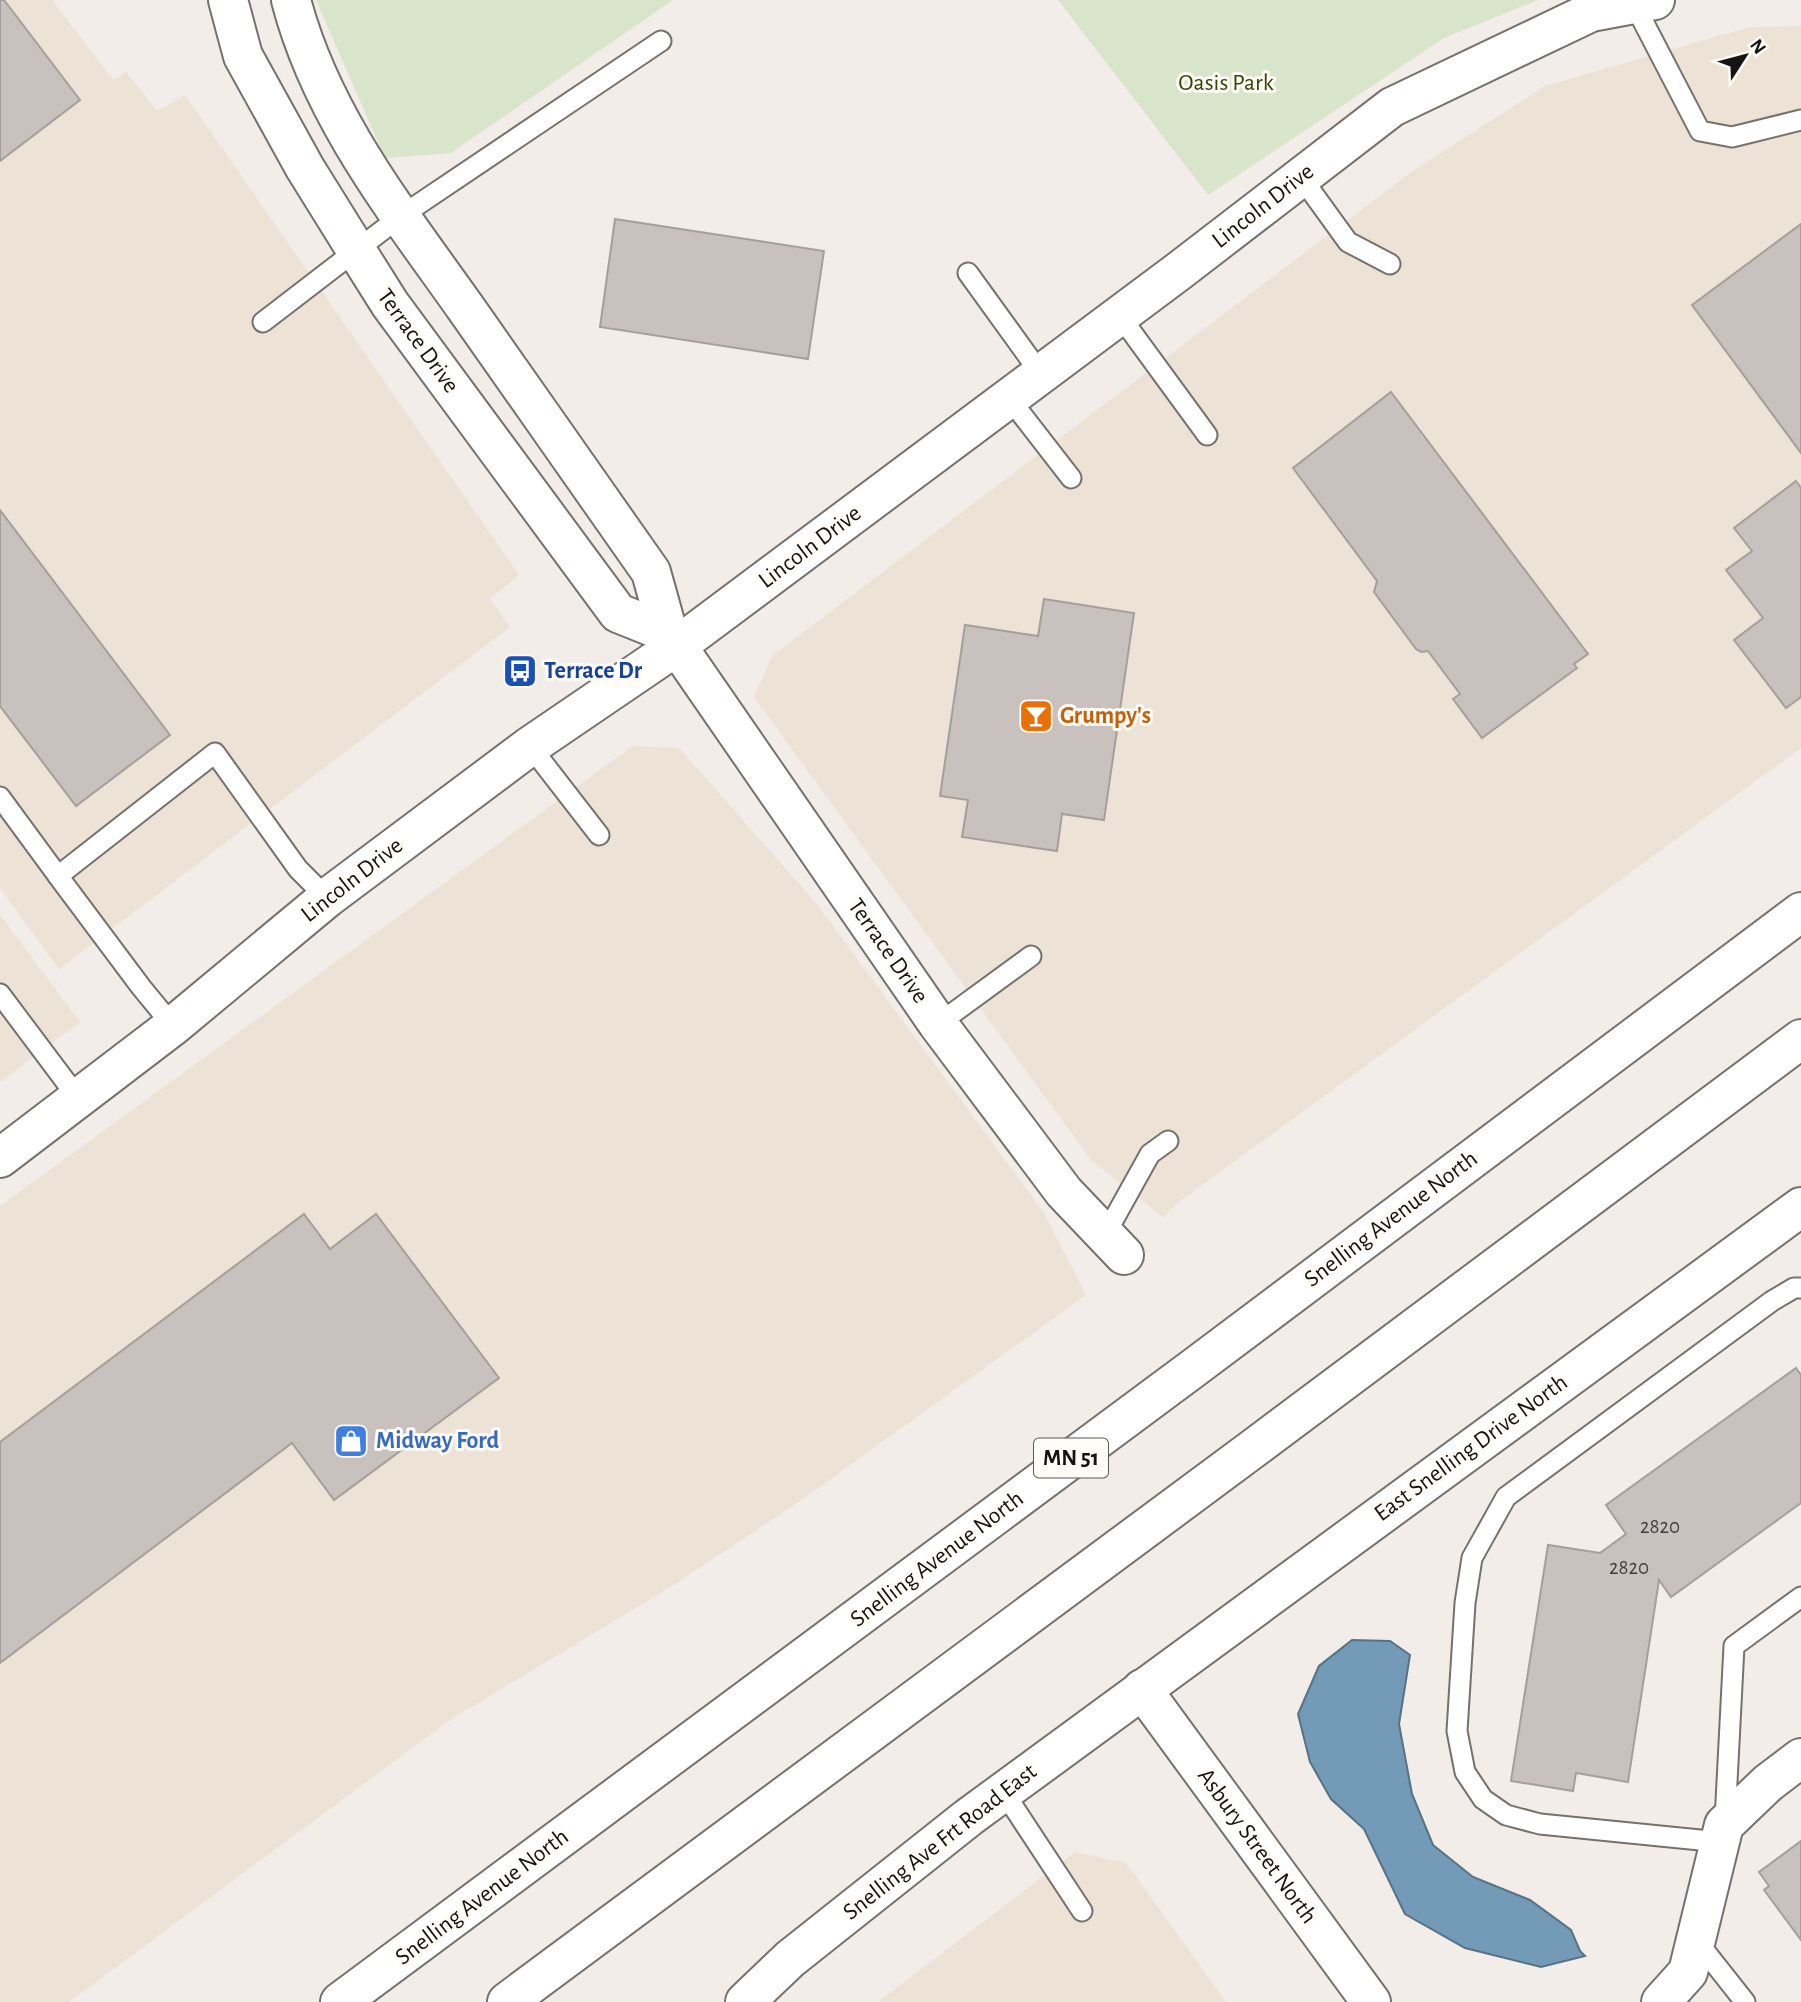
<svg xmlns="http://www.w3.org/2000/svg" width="1801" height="2002" font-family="'Alegreya Sans',sans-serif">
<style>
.built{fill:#ece2d6}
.green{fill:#d9e5ca}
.water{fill:#739ab6;stroke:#577285;stroke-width:2}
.building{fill:#c8c1bd;stroke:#a59f9b;stroke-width:2}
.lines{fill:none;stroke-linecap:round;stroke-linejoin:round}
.service-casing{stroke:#75716c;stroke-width:23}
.minor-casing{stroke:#75716c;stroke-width:42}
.tertiary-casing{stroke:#75716c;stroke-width:42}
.trunk-casing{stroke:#75716c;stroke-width:42}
.service{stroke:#fff;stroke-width:19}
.minor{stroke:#fff;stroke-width:38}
.tertiary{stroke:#fff;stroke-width:38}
.trunk{stroke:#fff;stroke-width:38}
.labels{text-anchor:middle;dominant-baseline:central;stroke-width:6;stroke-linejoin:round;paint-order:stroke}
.number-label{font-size:21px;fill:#423e3d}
.shield{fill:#fffbf6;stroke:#5b5956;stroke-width:2}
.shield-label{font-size:23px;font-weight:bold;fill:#151312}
.park-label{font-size:24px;fill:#304605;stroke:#fffbf6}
.street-label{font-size:24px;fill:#151312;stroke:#fffbf6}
.transit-label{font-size:24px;font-weight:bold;fill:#164399;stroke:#fffbf6;text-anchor:start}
.food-label{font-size:24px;font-weight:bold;fill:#c56008;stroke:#fffbf6;text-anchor:start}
.shop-label{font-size:24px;font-weight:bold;fill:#366cbe;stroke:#fffbf6;text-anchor:start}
</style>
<rect width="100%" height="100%" fill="#f2ede8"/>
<!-- built -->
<g class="built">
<path d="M0 0H52L113 80 126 72 157 111 185 95 519 575 490 599 510 627 59 969 0 888Z"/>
<path d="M1801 26V748L1179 1202 1163 1217 1091 1160 754 697 772 656 1410 173 1545 86 1750 27Z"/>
<path d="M633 746 679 748 816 903 1044 1213 1086 1295 800 1501 672 1586 450 1720 69 2002H0V1206Z"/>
<path d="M0 915 80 1022 0 1082Z"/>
<path d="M1075 1852 1126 1863 1226 2002H878Z"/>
</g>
<!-- green -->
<g class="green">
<path d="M316 0H673L451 153 385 158Z"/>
<path d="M1058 0H1538L1444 38 1208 195Z"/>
</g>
<!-- water -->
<path class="water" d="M1352 1640 1390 1641 1410 1655 1399 1724 1412 1794 1433 1845 1473 1877 1530 1900 1571 1930 1580 1951 1585 1956 1541 1967 1465 1948 1405 1914 1364 1829 1331 1799 1310 1762 1298 1714 1319 1666Z"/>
<!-- building -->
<g class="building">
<path d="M0 0H4L80 100 0 161Z"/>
<path d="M615 219 824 251 808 359 600 327Z"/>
<path d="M1801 224V453L1692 305Z"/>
<path d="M1391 392 1588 654 1574 664 1577 668 1482 738 1453 699 1460 694 1428 651 1421 652 1416 649 1374 592 1377 581 1293 468Z"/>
<path d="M1796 481 1801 488V697L1786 708 1734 640 1763 618 1726 570 1752 551 1734 528Z"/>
<path d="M0 510 170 735 76 806 0 706Z"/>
<path d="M1044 599 1134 613 1104 820 1062 814 1057 851 962 837 968 800 940 796 965 625 1038 636Z"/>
<path d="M304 1214 330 1249 376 1214 499 1378 334 1500 292 1443 0 1663V1442Z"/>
<path d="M1796 1368 1801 1375V1503L1671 1597 1659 1580 1628 1782 1576 1773 1573 1791 1511 1781 1548 1545 1600 1553 1626 1534 1606 1505Z"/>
<path d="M1801 1841V1940L1764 1890 1769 1886 1759 1872Z"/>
</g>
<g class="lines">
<!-- service casing -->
<g class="service-casing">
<g id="service">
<path d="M1634 4 1700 131 1732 137 1801 120"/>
<path d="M1301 177 1348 242 1390 264"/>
<path d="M968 273 1041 374"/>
<path d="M1120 316 1207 435"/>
<path d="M263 322 401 216 661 41"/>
<path d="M1009 398 1071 478"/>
<path d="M530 746 599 835"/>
<path d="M0 797 58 876"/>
<path d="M0 994 78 1098"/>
<path d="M938 1024 1031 956"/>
<path d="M173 1026 141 987 58 876 215 753 298 869 327 898"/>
<path d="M1105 1235 1150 1154 1168 1141"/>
<path d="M1003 1791 1082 1911"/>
<path d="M1725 1821 1734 1646 1801 1597"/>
<path d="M1720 1842 1540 1824 1506 1815 1483 1799 1465 1772 1457 1731 1465 1603 1472 1558 1506 1497 1772 1301 1794 1288H1801"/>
<path d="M1696 1940 1745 2002"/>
</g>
</g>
<!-- minor casing -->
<g class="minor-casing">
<g id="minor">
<path d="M668 633 938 1024 1064 1192 1124 1255"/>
<path d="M1142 1689 1371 2002"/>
<path d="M1661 2002 1688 1972 1724 1825 1768 1783 1801 1758"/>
</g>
</g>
<!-- tertiary casing -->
<g class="tertiary-casing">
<g id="tertiary">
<path d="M228 0 243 56 305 168 356 250 390 304 618 613 668 633"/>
<path d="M291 0C321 116 397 211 465 307 527 395 589 484 651 572L668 633"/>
<path d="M0 1158 173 1026 327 898 530 746 677 646 1179 271 1392 107 1591 12 1655 0"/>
<path d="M745 2002 790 1959 969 1817 1801 1207"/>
</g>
</g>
<!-- trunk casing -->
<g class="trunk-casing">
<g id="trunk">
<path d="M340 2002 1195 1367 1801 912"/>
<path d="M507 2002 1254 1448 1801 1039"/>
</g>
</g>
<!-- service -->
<use href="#service" class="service"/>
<!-- minor -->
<use href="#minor" class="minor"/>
<!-- tertiary -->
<use href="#tertiary" class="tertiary"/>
<!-- trunk -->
<use href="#trunk" class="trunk"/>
</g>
<!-- icons -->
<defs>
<g id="bus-square" transform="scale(1.75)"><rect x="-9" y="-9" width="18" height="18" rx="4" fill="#1a4fb4" stroke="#fffbf6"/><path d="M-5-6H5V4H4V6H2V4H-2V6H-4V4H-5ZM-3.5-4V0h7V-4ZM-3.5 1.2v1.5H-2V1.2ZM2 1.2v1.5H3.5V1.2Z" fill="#fff"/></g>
<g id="bar-square" transform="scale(1.75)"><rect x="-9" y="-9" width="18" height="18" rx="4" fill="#e8710a" stroke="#fffbf6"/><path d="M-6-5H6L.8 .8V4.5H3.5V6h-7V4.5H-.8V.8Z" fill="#fff"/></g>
<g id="shop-square" transform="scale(1.75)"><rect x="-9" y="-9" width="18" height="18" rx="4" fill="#3f7fe0" stroke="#fffbf6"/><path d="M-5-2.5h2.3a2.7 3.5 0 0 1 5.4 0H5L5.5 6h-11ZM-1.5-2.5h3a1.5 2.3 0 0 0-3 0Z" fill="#fff"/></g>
</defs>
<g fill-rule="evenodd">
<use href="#bus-square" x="520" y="671"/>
<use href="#bar-square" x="1036" y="716"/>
<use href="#shop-square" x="351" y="1441"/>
</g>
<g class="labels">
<!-- number labels -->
<g class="number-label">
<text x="1660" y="1526">2820</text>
<text x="1629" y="1567">2820</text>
</g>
<!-- shield labels -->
<rect class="shield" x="1034" y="1438.5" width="74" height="39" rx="5"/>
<g class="shield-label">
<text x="1071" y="1458">MN 51</text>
</g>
<!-- park labels -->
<g class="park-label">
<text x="1226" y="83">Oasis Park</text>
</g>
<!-- street labels -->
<g class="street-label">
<text transform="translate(1263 206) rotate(-38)">Lincoln Drive</text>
<text transform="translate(418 341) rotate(54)">Terrace Drive</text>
<text transform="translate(810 547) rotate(-37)">Lincoln Drive</text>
<text transform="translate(352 880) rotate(-38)">Lincoln Drive</text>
<text transform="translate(888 951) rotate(55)">Terrace Drive</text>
<text transform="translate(1391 1219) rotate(-37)">Snelling Avenue North</text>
<text transform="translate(1471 1448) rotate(-36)">East Snelling Drive North</text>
<text transform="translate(937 1559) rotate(-37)">Snelling Avenue North</text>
<text transform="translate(940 1842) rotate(-38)">Snelling Ave Frt Road East</text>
<text transform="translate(1257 1846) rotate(54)">Asbury Street North</text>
<text transform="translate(482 1897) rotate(-37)">Snelling Avenue North</text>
</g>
<!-- transit labels -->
<g class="transit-label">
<text x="544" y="671">Terrace Dr</text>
</g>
<!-- food labels -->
<g class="food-label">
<text x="1060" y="716">Grumpy's</text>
</g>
<!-- shop labels -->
<g class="shop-label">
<text x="376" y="1441">Midway Ford</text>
</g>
</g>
<!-- north arrow -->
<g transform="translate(1745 56) rotate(54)" stroke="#fffbf6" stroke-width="5" paint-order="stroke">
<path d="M0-5L12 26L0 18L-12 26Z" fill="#151312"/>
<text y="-10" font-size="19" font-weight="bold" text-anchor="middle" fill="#151312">N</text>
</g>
</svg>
